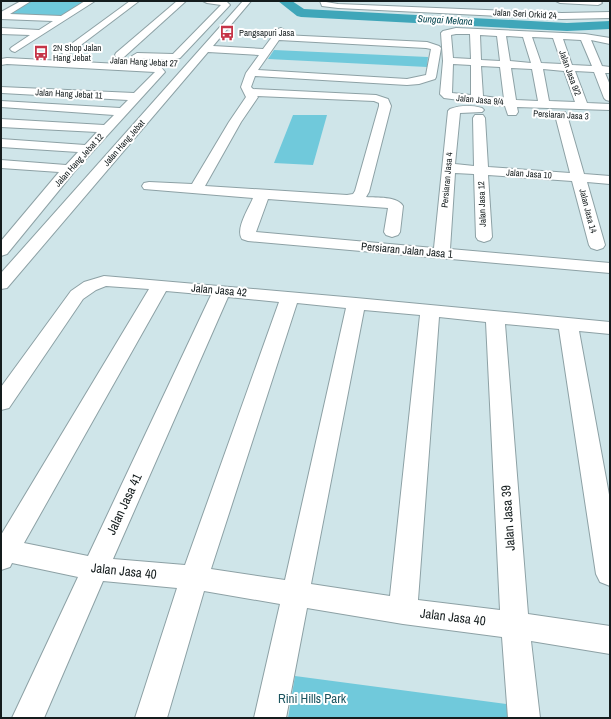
<svg xmlns="http://www.w3.org/2000/svg" width="611" height="719" font-family="'Archivo Narrow',sans-serif">
<style>
.green{fill:#70c9db}
.lines{fill:none;stroke-linecap:round;stroke-linejoin:round}
.river{fill:#3fa6b9;fill-rule:evenodd}
.minor-casing{stroke:#8da1a5;stroke-width:2}
.minor{fill:#fff;fill-rule:evenodd}
.labels{text-anchor:middle;dominant-baseline:central;stroke-width:4;stroke-linejoin:round;paint-order:stroke}
.far-street-label{font-size:9px;fill:#141c1d;stroke:#fff}
.far-poi-label{font-size:9px;fill:#141c1d;stroke:#fff;text-anchor:start}
.far-water-label{font-size:10px;font-style:italic;fill:#074751;stroke:#fff}
.street-label{font-size:11px;fill:#141c1d;stroke:#fff}
.near-street-label{font-size:13px;fill:#141c1d;stroke:#fff}
.near-park-label{font-size:13px;fill:#1b545f;stroke:#fff}
</style>
<rect width="100%" height="100%" fill="#cfe5e9"/>
<!-- green -->
<g class="green">
<path d="M31 1H85L60 17 8 14Z"/>
<path d="M274 50 428 57 427 67 268 59Z"/>
<path d="M293 115H327L313 165 274 163Z"/>
<path d="M295 676 513 705 514 718H288Z"/>
</g>
<g class="lines">
<!-- river -->
<path class="river" d="M278 1H292L304 9 567 23 610 21V29L567 31 301 17 297 16Z"/>
<!-- minor casing -->
<g class="minor-casing">
<g id="minor">
<path d="M21 1H31L10 14 61 16 85 1H95L15 52 12 51 10 49 12 47 30 35 1 34V28L39 30 53 21 1 19V12Z"/>
<path d="M130 1H139L69 54H63L61 52 63 50Z"/>
<path d="M177 1H186L124 57H116L115 55 116 53Z"/>
<path d="M203 1H226L230 5 180 58 170 60 133 58 132 56 137 53 173 54 221 5 207 3Z"/>
<path d="M243 1H251L213 46 263 49 278 29 281 28 286 31 283 35 427 42 439 46 441 48 436 77 435 79 419 84 407 85 255 76 251 87 253 89 376 95 388 99 391 106 369 192 366 197C377 198 397 196 403 206L400 232 398 235 392 237 386 235 384 232 388 208 268 199 256 232 434 248 448 111 450 109C461 105 471 105 482 108L484 110 482 112 460 113 455 164 474 166 473 118 475 115H483L485 118 488 167 570 173 555 115 557 112H565L567 115 584 174 610 176V184L587 182 605 245 603 248 597 250 591 248 589 245 572 181 488 175 492 237 490 240 484 242 478 240 476 237 474 174 455 173 450 249 610 263V273L248 241 242 239C235 229 249 208 253 198L144 189 142 186 144 183 149 182 192 184 229 122 246 97 241 87 246 73 259 55 208 52 7 288 1 289V273ZM279 40 426 48 431 49 426 75 407 79 258 70ZM257 96 374 101 379 103V106L355 191 353 194 347 195 205 186 241 122 258 97Z"/>
<path d="M320 1 338 4 562 13 610 12V18L562 19 338 8 322 6Z"/>
<path d="M556 1H600L602 3 598 5 560 3Z"/>
<path d="M456 28 585 34 610 38V44L591 40 602 66 610 67V73H605L610 85V101L606 100 604 98 594 72 575 71 587 103 610 104V110L517 107 518 112 516 115H508L505 106 444 98 440 94 443 61 441 33 443 31ZM456 34H470L471 59 453 58 451 35ZM480 35 497 36 500 61 481 60ZM506 36 523 37 531 63 510 61ZM532 37 553 38 562 64 541 63ZM563 39 581 40 592 66 572 65ZM453 64 471 65V95L452 93ZM481 66 500 67 504 99 483 96ZM511 68 532 69 538 101 516 100ZM543 69 564 71 575 102 549 101Z"/>
<path d="M7 58 157 66 161 67 165 72 74 172 7 254 1 256V241L59 172 1 168V160L66 165 78 152 1 147V139L85 145 97 132 1 127V119L104 125 114 115 1 107V101L120 108 128 100 2 93 1 87 134 93 155 72 7 64 1 65V59Z"/>
<path d="M104 276 356 298 610 322V334L579 331 610 500V586L600 582 596 574 559 329 505 324 528 614 610 626V654L531 641 540 718H508L502 637 403 624 307 608 286 718H254L280 604 204 591 167 718H135L177 588 103 581 44 718H12L78 577 12 563 10 567 1 570V535L149 289 106 286 96 290 83 299 9 408 1 410V387L71 291 84 282ZM166 291 211 295 88 556 24 543ZM228 297 279 302 185 565 113 559ZM297 303 346 308 285 580 211 569ZM364 310 420 315 390 596 311 584ZM439 317 486 322 500 610 418 600Z"/>
</g>
</g>
<!-- minor -->
<use href="#minor" class="minor"/>
</g>
<!-- icons -->
<defs>
<g id="bus-bare" transform="scale(1.2)"><path d="M-5-6H5V4H4V6H2V4H-2V6H-4V4H-5ZM-3.5-4V0h7V-4ZM-3.5 1.2v1.5H-2V1.2ZM2 1.2v1.5H3.5V1.2Z" fill="#c53447" stroke="#fff" stroke-width="2.5" paint-order="stroke"/></g>
</defs>
<g fill-rule="evenodd">
<use href="#bus-bare" x="227" y="33"/>
<use href="#bus-bare" x="41" y="53"/>
</g>
<g class="labels">
<!-- far-street labels -->
<g class="far-street-label">
<text transform="translate(525 14) rotate(3)">Jalan Seri Orkid 24</text>
<text transform="translate(144 62) rotate(3)">Jalan Hang Jebat 27</text>
<text transform="translate(570 73) rotate(70)">Jalan Jasa 9/2</text>
<text transform="translate(69 94) rotate(3)">Jalan Hang Jebat 11</text>
<text transform="translate(480 100) rotate(5)">Jalan Jasa 9/4</text>
<text transform="translate(561 115) rotate(3)">Persiaran Jasa 3</text>
<text transform="translate(124 143) rotate(-49)">Jalan Hang Jebat</text>
<text transform="translate(79 160) rotate(-48)">Jalan Hang Jebat 12</text>
<text transform="translate(529 174) rotate(4)">Jalan Jasa 10</text>
<text transform="translate(447 180) rotate(-85)">Persiaran Jasa 4</text>
<text transform="translate(482 204) rotate(-92)">Jalan Jasa 12</text>
<text transform="translate(588 211) rotate(75)">Jalan Jasa 14</text>
</g>
<!-- far-poi labels -->
<g class="far-poi-label">
<text x="239" y="33">Pangsapuri Jasa</text>
<text x="53" y="48">2N Shop Jalan<tspan x="53" dy="10">Hang Jebat</tspan></text>
</g>
<!-- far-water labels -->
<g class="far-water-label">
<text transform="translate(445 20) rotate(3)">Sungai Melana</text>
</g>
<!-- street labels -->
<g class="street-label">
<text transform="translate(407 250) rotate(5)">Persiaran Jalan Jasa 1</text>
<text transform="translate(219 290) rotate(5)">Jalan Jasa 42</text>
</g>
<!-- near-street labels -->
<g class="near-street-label">
<text transform="translate(124 504) rotate(-65)">Jalan Jasa 41</text>
<text transform="translate(508 518) rotate(-94)">Jalan Jasa 39</text>
<text transform="translate(124 571) rotate(6)">Jalan Jasa 40</text>
<text transform="translate(453 617) rotate(7)">Jalan Jasa 40</text>
</g>
<!-- near-park labels -->
<g class="near-park-label">
<text x="312" y="698">Rini Hills Park</text>
</g>
</g>
<!-- border -->
<rect width="611" height="719" fill="none" stroke="#141c1d" stroke-width="4"/>
</svg>
